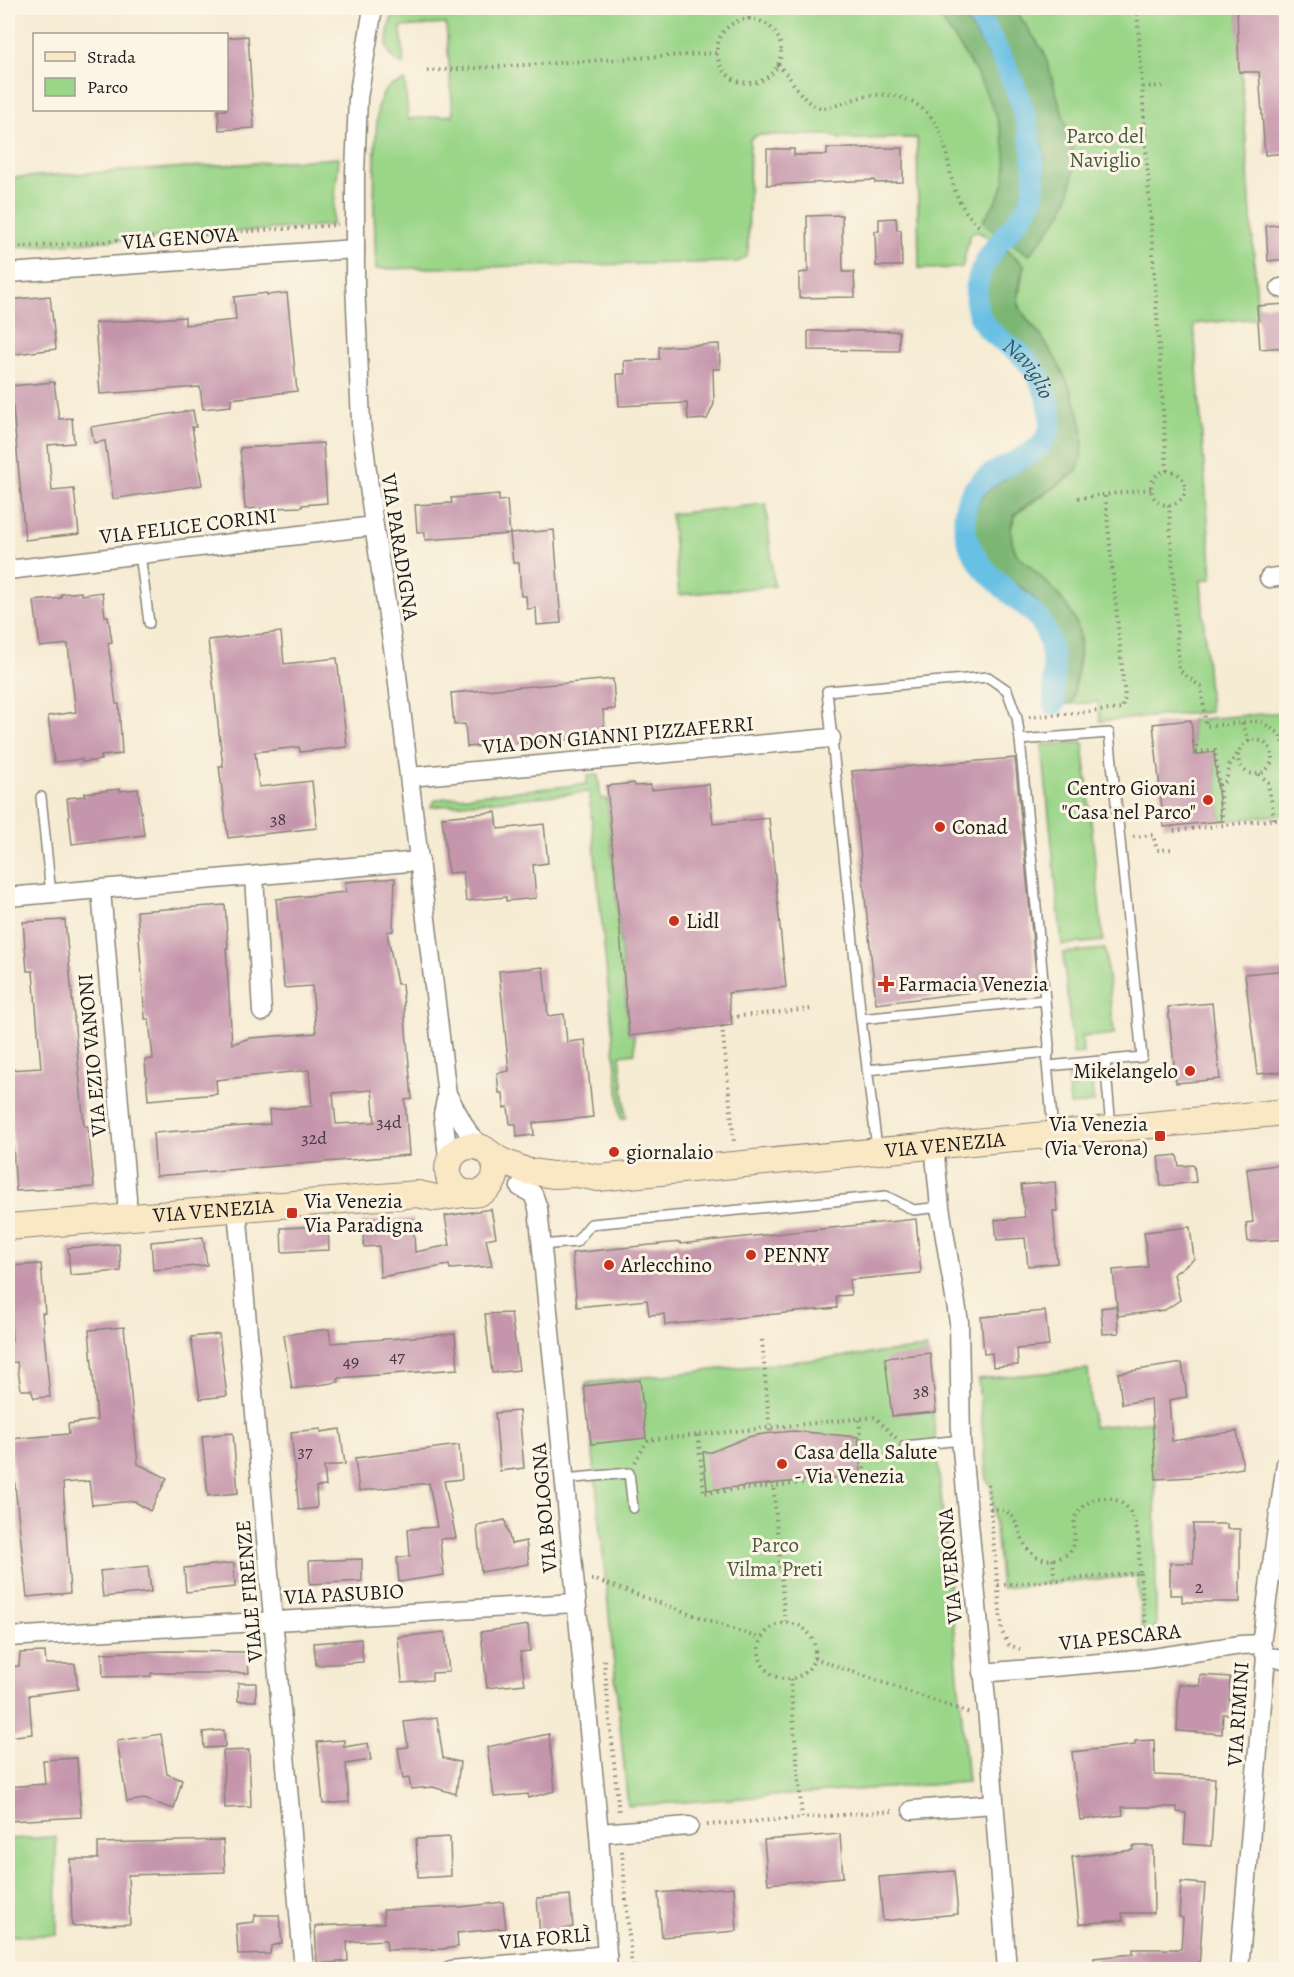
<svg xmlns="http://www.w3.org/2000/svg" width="1294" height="1977" font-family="Alegreya,serif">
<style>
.green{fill:#9ad588;stroke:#5b7852;stroke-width:1.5}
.forest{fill:#7bb674;stroke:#4c6948;stroke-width:1.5}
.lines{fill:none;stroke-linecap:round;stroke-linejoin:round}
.canal{stroke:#67c0e4;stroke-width:22}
.building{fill:#c595ac;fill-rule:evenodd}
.lane-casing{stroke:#898478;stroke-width:12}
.street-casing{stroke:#898478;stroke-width:21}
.secondary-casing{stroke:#898478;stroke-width:28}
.path{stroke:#898478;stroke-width:4;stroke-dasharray:1.5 4.5;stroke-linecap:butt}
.lane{stroke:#fff;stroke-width:9}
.street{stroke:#fff;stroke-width:18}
.secondary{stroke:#fae7c3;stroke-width:26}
.poi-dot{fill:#c8321e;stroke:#fcf5e5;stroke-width:2}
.labels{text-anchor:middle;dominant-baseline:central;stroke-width:6;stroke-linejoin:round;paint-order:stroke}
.number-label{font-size:18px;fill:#463a40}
.park-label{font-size:21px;fill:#485d42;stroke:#fcf5e5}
.street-label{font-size:21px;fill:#1c1c1c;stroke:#fcf5e5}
.poi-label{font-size:21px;fill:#1c1c1c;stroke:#fcf5e5;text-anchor:start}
.water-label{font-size:22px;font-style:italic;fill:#365562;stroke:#fcf5e5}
</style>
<rect width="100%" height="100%" fill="#fcf5e5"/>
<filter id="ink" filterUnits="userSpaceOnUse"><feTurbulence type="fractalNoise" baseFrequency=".0167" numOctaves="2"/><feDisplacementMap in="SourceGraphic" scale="12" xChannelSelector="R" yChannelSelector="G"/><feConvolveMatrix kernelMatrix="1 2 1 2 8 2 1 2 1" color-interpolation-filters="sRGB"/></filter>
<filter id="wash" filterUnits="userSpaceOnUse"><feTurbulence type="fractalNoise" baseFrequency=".008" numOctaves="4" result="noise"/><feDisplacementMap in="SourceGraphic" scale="24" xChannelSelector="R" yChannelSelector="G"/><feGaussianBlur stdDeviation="1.35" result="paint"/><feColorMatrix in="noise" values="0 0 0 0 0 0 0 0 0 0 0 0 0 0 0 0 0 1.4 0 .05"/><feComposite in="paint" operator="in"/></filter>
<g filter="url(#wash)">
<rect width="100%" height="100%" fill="#f6ebd3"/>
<!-- green -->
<g class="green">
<path d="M394 8H1237L1258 318 1194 324 1212 579 1201 580 1210 712 1100 721 1098 702 1072 704C1075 682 1084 653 1079 631 1071 600 1037 575 1016 553L1012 542 1011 528 1016 514 1069 478 1077 470 1083 431 1075 402 1064 374 1042 338 1022 312 1018 300 1024 265C1012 252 992 237 975 231L970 235 962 268 919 269 917 138 840 139 830 135H758L750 139 748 251 746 257 738 262 376 269 374 209 375 150 378 105 384 92 390 86 405 81 408 119 453 115 446 24 401 27 404 65C377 54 389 30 394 8Z"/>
<path d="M339 158 332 225 8 248V178Z"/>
<path d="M766 504 774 586 679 595 671 514Z"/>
<path d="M1286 712V814L1221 821 1214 753 1194 755 1191 720Z"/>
<path d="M1083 742 1103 941 1062 945 1042 745Z"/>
<path d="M598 775 601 799H607L629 1035H634L635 1053 620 1055 626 1118 621 1119 589 792 431 807 433 802 438 799 587 784V776Z"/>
<path d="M1105 949 1114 1034 1082 1037 1083 1053 1073 1054 1063 953Z"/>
<path d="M1090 1068 1094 1103 1070 1105 1067 1070Z"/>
<path d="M927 1348 968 1782 628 1806 586 1383Z"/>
<path d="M1088 1369 1093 1427 1155 1421 1156 1635 1143 1636 1137 1576 1001 1588 991 1485 987 1481 978 1379Z"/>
<path d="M56 1837 57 1935 8 1936V1839Z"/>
</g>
<!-- forest -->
<g class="forest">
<path d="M933 8H959C990 55 1045 141 1020 200 1014 213 1005 223 995 233L983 221C992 207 1003 193 1005 176 1012 120 964 50 933 8Z"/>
<path d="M982 8H1014L1044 52 1073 148 1074 169 1070 191 1062 213 1029 255 1012 243C1025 228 1039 212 1043 192 1054 135 1011 55 982 8Z"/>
<path d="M1004 249 1024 265C1022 275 1016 291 1018 301 1021 315 1033 326 1041 336 1064 369 1096 431 1077 470 1065 482 1020 506 1015 515 1008 527 1011 541 1016 553 1036 573 1077 606 1079 636 1081 658 1075 682 1072 704L1057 705C1063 656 1062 614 1016 584 998 571 982 560 976 537 960 477 1034 480 1056 440 1062 430 1060 416 1058 404 1055 386 1044 366 1031 353 1020 342 1006 335 995 324 971 300 983 270 1004 249Z"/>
</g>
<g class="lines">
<!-- canal -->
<path class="canal" id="s1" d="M973 8C1003 57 1026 98 1033 157 1034 170 1036 185 1032 197 1029 209 1019 218 1012 227 993 249 970 276 977 307 982 333 1003 339 1021 355 1034 367 1043 384 1048 401 1050 410 1052 419 1050 428 1039 472 957 460 965 528 969 561 996 581 1020 602 1028 608 1037 615 1042 624 1056 647 1053 678 1054 704"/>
</g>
<g id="blocks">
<!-- building -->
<g class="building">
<path d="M1237 8H1287V153L1265 155 1259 72H1239Z"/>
<path d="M248 36 254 128 219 130 218 110H226V38Z"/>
<path d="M827 148H903V182L875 183V180L767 185V149H794V155H827Z"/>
<path d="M842 215 843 272H854L855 297 799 298V273L808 272 807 216Z"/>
<path d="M896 218 897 230H901L902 266H876L875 231H879V219Z"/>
<path d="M1287 224V259L1268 261 1266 226Z"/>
<path d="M267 293V295L287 293 297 391 231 399V406L203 409 200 387 100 394 95 323 185 317V325L236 320 234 297Z"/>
<path d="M50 296 56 349 8 355V300Z"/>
<path d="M1287 304V347L1260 349 1257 306Z"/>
<path d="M808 331H899V351L808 350Z"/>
<path d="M719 344 720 369H713L714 404 707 419 688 420 687 403 619 406 617 374H625L624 361 659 359V347Z"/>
<path d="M54 382 59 419 72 418 74 443 48 445 52 491 74 489 79 534 25 540 11 386Z"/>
<path d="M193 410 196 427H192L202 485 113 499 105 441 94 443 91 427Z"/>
<path d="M323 443 327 503 302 505V507L245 509 240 448Z"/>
<path d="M499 494V501L507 500 510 534 425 540V532H417L415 505 452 503 451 498Z"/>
<path d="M554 530 561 623 537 625 536 608 527 609 526 596H521L519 563H513L510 534Z"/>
<path d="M81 592V595L102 592 105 616H108L112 642 108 643 116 704H119L122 754 101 756V760L82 762V759L54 762 48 716 76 712 71 672 68 644 40 647 34 601 61 598V594Z"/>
<path d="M281 632 284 664 337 658 347 747 300 752 299 747 255 752 259 787 312 781 317 828 228 838 219 766H223L208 640Z"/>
<path d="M613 679 615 709 603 710 605 737 467 747 465 724 454 725 451 693Z"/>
<path d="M1191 720 1194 755 1214 752 1221 821 1164 827 1153 724Z"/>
<path d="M1015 758 1037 984 876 1004 852 771Z"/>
<path d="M634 783 635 786 651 785V790L709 784 713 824 769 818 786 987 728 993 732 1025 629 1036 607 786Z"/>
<path d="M120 789V791L138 789 144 835 72 844 67 798 85 796V793Z"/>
<path d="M496 812 498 829 544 824 548 863 533 865 536 898 506 901V897L466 901 463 872 448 873 442 817Z"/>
<path d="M395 878 393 931 387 932 397 984H402L412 1099 405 1100 409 1155 156 1176 153 1133 270 1124 269 1110 312 1106 309 1070 216 1080 217 1094 148 1100 145 1060 153 1059 149 1019H145L137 911 225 905 228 948H226L232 1044 250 1038 316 1033 312 986 284 988 276 899 346 892 345 882ZM372 1090 375 1122 336 1124 333 1093Z"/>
<path d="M65 920 84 1126H88L94 1187 16 1191 8 1070 41 1068 33 971H27L23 922Z"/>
<path d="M543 967 548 1016 564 1014 567 1042 585 1040 593 1117 533 1123 534 1135 517 1137 516 1124H510L508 1107 504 1108 503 1093H499L497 1073 509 1071 499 971Z"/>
<path d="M1287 970V1071L1257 1074 1245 974Z"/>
<path d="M1212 1003 1220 1079 1176 1083 1168 1007Z"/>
<path d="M1177 1155 1179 1166 1194 1165 1196 1182 1161 1186 1158 1157Z"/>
<path d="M1284 1164 1287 1187V1239L1248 1242 1246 1223 1253 1222 1247 1169Z"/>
<path d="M1055 1182 1057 1211H1053L1057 1263 1028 1266 1025 1238 997 1240 995 1220 1025 1217 1021 1185Z"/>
<path d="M491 1209 496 1237 486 1239 492 1266 450 1269 449 1265 380 1277 379 1246 364 1247 362 1222 413 1219 415 1252 450 1245 445 1216Z"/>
<path d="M916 1219 921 1273 849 1280 851 1295 836 1296 837 1308 665 1325 664 1314 649 1315 647 1300 577 1307 572 1253 680 1242V1244Z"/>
<path d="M328 1226 329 1250 282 1252 281 1228Z"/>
<path d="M1190 1227 1194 1259 1174 1274 1180 1300 1165 1310 1118 1316 1113 1270 1148 1267 1144 1232Z"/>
<path d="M203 1237 207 1265 153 1270 151 1242Z"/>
<path d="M119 1244 121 1271 70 1275 68 1248Z"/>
<path d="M41 1264 45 1313H42L50 1397 34 1398 31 1390H21L17 1362 8 1363V1341H12L8 1266Z"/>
<path d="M1116 1306 1119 1333 1103 1334 1101 1308Z"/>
<path d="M1045 1311 1049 1346 1017 1349 1018 1365 993 1367 992 1353 984 1354 981 1317Z"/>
<path d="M511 1313 519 1370 492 1373 485 1314Z"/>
<path d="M124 1327 138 1464 167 1478 150 1511 134 1501 92 1505 89 1481 63 1483 70 1593 27 1597 10 1439 69 1434 68 1424 97 1420 89 1330Z"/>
<path d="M329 1329 331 1343 455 1334 458 1369 338 1378 339 1382 292 1389 284 1335Z"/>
<path d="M219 1334 227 1396 200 1399 191 1337Z"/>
<path d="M930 1353 936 1412 892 1416 885 1358Z"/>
<path d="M1182 1363 1187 1397 1169 1400 1172 1441 1237 1431 1243 1468 1192 1477 1156 1479 1151 1399 1122 1404 1118 1373Z"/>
<path d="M640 1380 646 1438 591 1444 584 1386Z"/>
<path d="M519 1411 524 1468 500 1471 495 1413Z"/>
<path d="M321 1429V1432L340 1429 345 1464 324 1467 326 1486 316 1487 317 1508 299 1510 291 1432Z"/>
<path d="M793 1431 858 1437 861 1475 707 1490 703 1452H711L748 1437 763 1434Z"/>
<path d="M233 1433 238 1493 208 1496 202 1436Z"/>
<path d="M459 1445 462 1479 444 1481 456 1538 440 1539 444 1575 399 1582 397 1558 410 1556 408 1529 437 1527 429 1483 359 1491 355 1458Z"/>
<path d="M505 1520 511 1544 526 1541 529 1564 481 1572 477 1526Z"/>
<path d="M1193 1524H1227V1529H1240V1602H1182V1595H1170V1563H1193Z"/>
<path d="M362 1559V1581L310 1584 309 1561Z"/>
<path d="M234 1563 235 1587 186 1592 184 1568Z"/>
<path d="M148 1566 151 1592 103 1597 100 1571Z"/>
<path d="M528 1625 530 1651 520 1652 525 1684 487 1688 481 1632Z"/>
<path d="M445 1632 449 1672 432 1673V1680L402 1682 398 1637Z"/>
<path d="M361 1639 363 1662 316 1665 314 1643Z"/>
<path d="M168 1651 247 1652 249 1673H151V1676L103 1677 102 1653Z"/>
<path d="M45 1652 46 1664H75L78 1689 29 1695 32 1734 8 1737V1667L19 1666 20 1653Z"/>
<path d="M1200 1675 1230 1677 1229 1714H1223L1222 1734 1177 1731 1179 1684 1200 1686Z"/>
<rect x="238" y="1683" width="18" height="18"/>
<path d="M437 1718 443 1758 460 1762 456 1794 433 1787 411 1789 409 1778 403 1779 398 1748 408 1747 404 1722Z"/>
<path d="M224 1730 225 1747 204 1748 203 1732Z"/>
<path d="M161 1734 167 1774 182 1780 174 1809 144 1799 127 1802 117 1741Z"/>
<path d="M549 1734 555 1791 528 1798V1794L494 1797 487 1747Z"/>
<path d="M344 1740V1747L368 1743 371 1760 346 1764 349 1802 323 1804 317 1742Z"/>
<path d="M1154 1740 1155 1775 1215 1778 1211 1846 1184 1844 1186 1813 1177 1812V1807H1122L1123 1815 1080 1820 1072 1752 1135 1745V1741Z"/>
<path d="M249 1750 251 1807 225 1808 223 1751Z"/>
<path d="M77 1758 81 1817 9 1821 8 1787 45 1784 43 1760Z"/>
<path d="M840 1834 843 1877 768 1884 764 1840Z"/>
<path d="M450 1837 451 1876 418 1878 416 1839Z"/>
<path d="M223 1840 225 1872 128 1875 130 1924 72 1926 70 1859H98V1843Z"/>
<path d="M1133 1846H1153L1154 1913H1122L1123 1920 1079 1924 1072 1857 1133 1850Z"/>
<path d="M954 1871 958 1914 883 1921 879 1877Z"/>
<path d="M1181 1882 1205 1884 1199 1966 1153 1963V1970H1095L1094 1958 1133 1954V1949H1181L1183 1918 1179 1917Z"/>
<path d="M734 1887 737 1931 662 1937 658 1893Z"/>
<path d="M570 1895 573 1927 540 1935 537 1898Z"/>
<path d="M503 1902 506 1928 457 1933 458 1947 433 1950V1949L387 1950 386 1940 347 1942 348 1961 317 1964 315 1926 384 1923 383 1910 460 1907Z"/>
<path d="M255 1915H279L282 1943 271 1946 270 1954 238 1955 236 1924 254 1922Z"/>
</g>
</g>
</g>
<g filter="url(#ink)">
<use href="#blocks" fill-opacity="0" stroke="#898478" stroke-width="1.5"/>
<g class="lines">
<!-- lane casing -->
<g class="lane-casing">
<g id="lane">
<path d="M140 554 149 623"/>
<path d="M41 797 51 894"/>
<path d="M1045 1000 1020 740 1109 733 1142 1057 1048 1066"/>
<path d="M861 1019 1045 1000 1049 1045 1047 1063 1053 1131"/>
<path d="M1105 1061 1111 1127"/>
<path d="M867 1070 1049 1052"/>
<path d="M877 1148 861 1019 827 691 988 677 1007 690 1017 718 1020 740"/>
<path d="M541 1245 576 1242 591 1224 886 1196 914 1210 940 1207"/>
<path d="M905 1446 961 1440"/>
<path d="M564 1479 629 1473 633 1508"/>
</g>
</g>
<!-- street casing -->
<g class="street-casing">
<g id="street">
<path d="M373 8 358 98 355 173V283L361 423 374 526 396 667 447 1095 443 1114 449 1165"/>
<path d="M8 273 355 249"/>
<path d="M1280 288H1286"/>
<path d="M8 570 374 526"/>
<path d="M1269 578 1286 576"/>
<path d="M410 777 831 738"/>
<path d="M254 876 262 1012"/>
<path d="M101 890 127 1198V1217"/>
<path d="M8 897 420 861"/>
<path d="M446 1092 469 1134 483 1148"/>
<path d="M934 1145 940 1207 959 1322 961 1440 988 1720 1007 1970"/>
<path d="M520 1187 533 1194 538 1208 599 1833 608 1970"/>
<path d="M237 1209 304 1970"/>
<path d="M8 1637 575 1603"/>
<path d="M1266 1657 1286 1659"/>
<path d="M982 1673 1146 1659 1241 1645 1261 1644"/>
<path d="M912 1810 994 1804"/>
<path d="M599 1833 689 1826"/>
<path d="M451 1970 607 1955"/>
<path d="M1239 1970 1266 1657 1261 1644 1286 1463"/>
</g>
</g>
<!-- secondary casing -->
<g class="secondary-casing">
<g id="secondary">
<circle cx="472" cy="1170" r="24"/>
<path id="s2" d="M488 1152 499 1160 526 1171 553 1175 577 1174 598 1178 1286 1112"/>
<path id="s3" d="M8 1227 418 1194 436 1198 471 1193"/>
</g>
</g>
<!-- path -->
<g class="path">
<path d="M1137 8 1167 471"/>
<path d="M749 19V8"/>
<circle cx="749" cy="51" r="32"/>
<path d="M777 65C793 76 799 101 818 107 828 110 839 104 849 101 875 91 905 92 926 112 947 131 946 159 953 184 958 201 966 215 979 226"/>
<path d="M427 71 717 53"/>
<path d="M1143 87 1164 86"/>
<path d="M8 248 338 225"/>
<circle cx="1168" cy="488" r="17"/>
<path d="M1078 498 1151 489"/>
<path d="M1169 505 1179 670 1201 687 1206 726 1260 721 1279 733 1286 748"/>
<path d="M1029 717 1122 709 1125 698 1105 495"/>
<path d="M1242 723 1249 741"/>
<circle cx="1255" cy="757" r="17"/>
<path d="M1193 742H1196L1197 752 1215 750 1223 825"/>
<path d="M1259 774 1268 782C1269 795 1274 806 1273 819"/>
<path d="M1219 785 1226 781 1230 764 1238 753"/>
<path d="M1172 826 1173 831 1286 818"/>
<path d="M1133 837 1153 835 1157 850 1174 849"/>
<path d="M731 1017 812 1009"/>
<path d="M722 1026 734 1142"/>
<path d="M762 1340 770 1433"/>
<path d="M698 1435 704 1493 865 1477 859 1418"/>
<path d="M635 1462 648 1440 875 1417 896 1438"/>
<path d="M773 1483 785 1623"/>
<path d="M988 1484 1002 1632 1009 1645 1020 1649"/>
<path d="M990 1509C1029 1506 1011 1551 1043 1559 1052 1561 1066 1558 1072 1549 1078 1538 1070 1524 1078 1513 1084 1504 1094 1497 1105 1498 1142 1499 1138 1547 1140 1573L998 1585"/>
<path d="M1053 1559 1054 1580"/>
<path d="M1140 1573 1147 1639 1144 1640"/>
<path d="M591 1580H596L761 1639"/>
<circle cx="787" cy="1651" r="28"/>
<path d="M814 1658 969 1713"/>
<path d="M604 1660 619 1813"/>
<path d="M790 1679 802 1818 893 1811"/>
<path d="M707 1825 802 1818"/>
<path d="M622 1851 632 1970"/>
</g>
<!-- lane -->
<use href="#lane" class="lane"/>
<!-- street -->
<use href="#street" class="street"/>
<!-- secondary -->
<use href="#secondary" class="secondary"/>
</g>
</g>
<!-- markers -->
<g class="poi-dot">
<circle cx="1208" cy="800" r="6"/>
<circle cx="940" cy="827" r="6"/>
<circle cx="674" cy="921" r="6"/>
<path d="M883 975h6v6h6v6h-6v6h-6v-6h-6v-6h6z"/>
<circle cx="1190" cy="1071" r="6"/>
<rect x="1154" y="1130" width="12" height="12" rx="3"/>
<circle cx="614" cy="1152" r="6"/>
<rect x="286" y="1207" width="12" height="12" rx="3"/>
<circle cx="751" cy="1255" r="6"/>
<circle cx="609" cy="1265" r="6"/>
<circle cx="782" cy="1464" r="6"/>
</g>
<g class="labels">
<!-- number labels -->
<g class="number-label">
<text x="278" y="819">38</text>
<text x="389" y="1122">34d</text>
<text x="314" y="1138">32d</text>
<text x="397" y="1356">47</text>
<text x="351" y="1361">49</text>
<text x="921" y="1391">38</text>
<text x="305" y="1451">37</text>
<text x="1199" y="1587">2</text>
</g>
<!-- park labels -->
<g class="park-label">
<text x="1105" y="136">Parco del<tspan x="1105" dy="24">Naviglio</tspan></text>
<text x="775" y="1545">Parco<tspan x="775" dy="24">Vilma Preti</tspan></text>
</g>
<!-- street labels -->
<g class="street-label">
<text transform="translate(180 238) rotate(-4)">VIA GENOVA</text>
<text transform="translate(188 526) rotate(-7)">VIA FELICE CORINI</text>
<text transform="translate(400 547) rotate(81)">VIA PARADIGNA</text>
<text transform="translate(618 735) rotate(-5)">VIA DON GIANNI PIZZAFERRI</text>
<text transform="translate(92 1055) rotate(-95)">VIA EZIO VANONI</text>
<text stroke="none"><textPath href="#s2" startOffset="464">VIA VENEZIA</textPath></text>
<text stroke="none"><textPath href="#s3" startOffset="206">VIA VENEZIA</textPath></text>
<text transform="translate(544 1508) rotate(-95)">VIA BOLOGNA</text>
<text transform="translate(950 1566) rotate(-95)">VIA VERONA</text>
<text transform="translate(249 1591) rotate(-95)">VIALE FIRENZE</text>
<text transform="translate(344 1594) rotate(-3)">VIA PASUBIO</text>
<text transform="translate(1120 1637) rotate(-6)">VIA PESCARA</text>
<text transform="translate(1238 1714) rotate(-86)">VIA RIMINI</text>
<text transform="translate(545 1938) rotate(-5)">VIA FORLÌ</text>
</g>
<!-- poi labels -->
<g class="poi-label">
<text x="1196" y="788" text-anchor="end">Centro Giovani<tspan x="1196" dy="24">"Casa nel Parco"</tspan></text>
<text x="952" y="827">Conad</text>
<text x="686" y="921">Lidl</text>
<text x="898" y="984">Farmacia Venezia</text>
<text x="1178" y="1071" text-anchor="end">Mikelangelo</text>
<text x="1148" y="1124" text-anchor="end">Via Venezia<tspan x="1148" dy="24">(Via Verona)</tspan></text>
<text x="626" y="1152">giornalaio</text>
<text x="304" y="1201">Via Venezia<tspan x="304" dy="24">Via Paradigna</tspan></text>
<text x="763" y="1255">PENNY</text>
<text x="621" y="1265">Arlecchino</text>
<text x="794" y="1452">Casa della Salute<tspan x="794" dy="24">- Via Venezia</tspan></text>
</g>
<!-- water labels -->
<g class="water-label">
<text stroke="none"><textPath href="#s1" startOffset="412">Naviglio</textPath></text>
</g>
</g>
<!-- margin -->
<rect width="1294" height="1977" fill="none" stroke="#fcf5e5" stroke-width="30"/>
<!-- legend -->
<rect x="33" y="33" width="195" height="78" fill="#fcf5e5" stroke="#a29e95" stroke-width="1.5"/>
<rect x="45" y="52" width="30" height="9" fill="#fae7c3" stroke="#a29e95" stroke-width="1.5"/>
<text x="87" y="63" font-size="18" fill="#1c1c1c">Strada</text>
<rect x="45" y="78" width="30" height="18" fill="#9ad588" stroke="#a29e95" stroke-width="1.5"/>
<text x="87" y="93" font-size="18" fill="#1c1c1c">Parco</text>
</svg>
